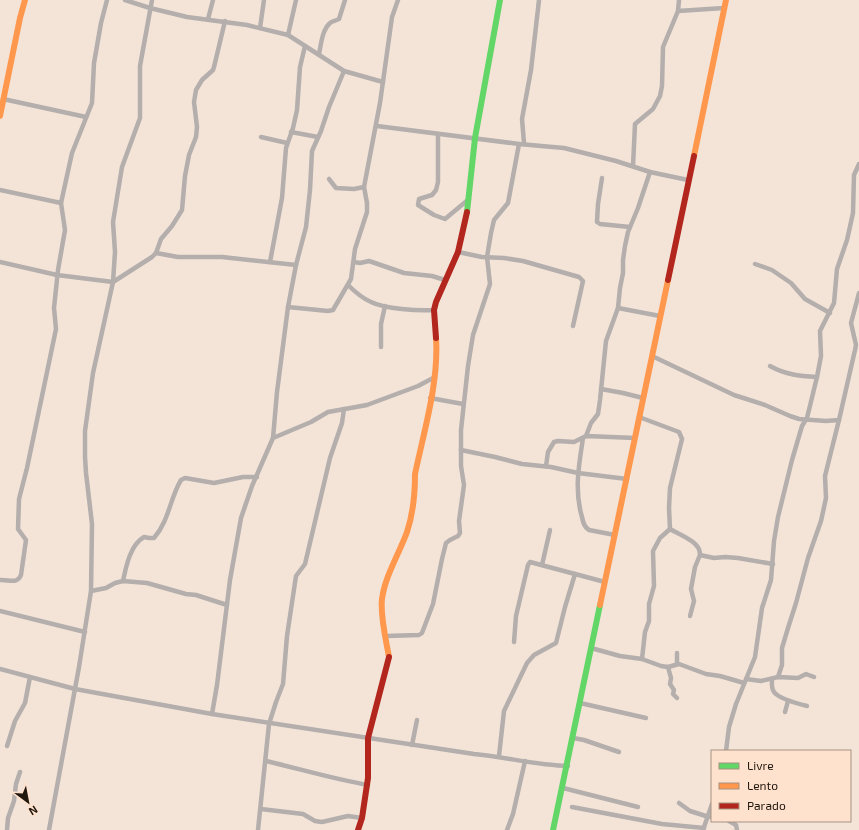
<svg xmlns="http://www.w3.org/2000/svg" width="859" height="830" font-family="'Exo 2',sans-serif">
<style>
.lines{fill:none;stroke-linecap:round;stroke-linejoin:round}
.street{stroke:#b4aeac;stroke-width:4.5}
.fast{stroke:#63d668;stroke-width:6}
.slow{stroke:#ff974d;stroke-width:6}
.jam{stroke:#b3261e;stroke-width:6}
</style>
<rect width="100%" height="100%" fill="#f4e4d8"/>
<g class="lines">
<!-- street -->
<g class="street">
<path d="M125 0 150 8 187 17 247 25 288 35 344 71 383 82"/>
<path d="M678 11 724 8"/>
<path d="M208 19 213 0"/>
<path d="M260 28 264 0"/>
<path d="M288 35 296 0"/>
<path d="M319 54C321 45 322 30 330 23 332 21 336 21 339 19L345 0"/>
<path d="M3 99 86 117"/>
<path d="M377 126 519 144 564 148 616 161 650 172 688 180"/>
<path d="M291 132 318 137"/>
<path d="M438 134V182L436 190 432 195 419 199 418 205 434 215 445 219 469 199"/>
<path d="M261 137 287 143"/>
<path d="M524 143 522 119 531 70 539 0"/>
<path d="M633 166 635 124 653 109 660 96 662 86 663 47 678 11 679 0"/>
<path d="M602 178 598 204 597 222 600 224 630 227"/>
<path d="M329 179 336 188 354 189 364 187"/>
<path d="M0 190 61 203 72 153 92 103 94 63 101 23 107 0"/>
<path d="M458 252 482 257 504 258 523 261 579 277 583 281 573 326"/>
<path d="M156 253 178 257H222L296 265"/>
<path d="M0 262 57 275 113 282 152 257 156 253 161 239 172 226 182 210 185 176 189 155 196 137 197 127 194 102 196 90 202 80 213 70 214 67 225 21"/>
<path d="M270 262 282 198 286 148 293 128 297 110 300 67 305 46"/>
<path d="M354 262 360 263 369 261 404 273 432 276 445 280"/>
<path d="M755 264 772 270 791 283 805 299 830 313"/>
<path d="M348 285C355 292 362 298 371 302 385 309 418 311 434 310"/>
<path d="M288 307 296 265 306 227 310 190 312 151 321 131 329 107 344 71"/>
<path d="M618 308 620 288 623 273V260L625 246 628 232 638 208 650 172"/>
<path d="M381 347V324L385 306"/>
<path d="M652 356 734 395 765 405 790 416 799 419 826 421 839 420 855 350 856 345 851 323 859 293"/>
<path d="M770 366C786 375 800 376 817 377"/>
<path d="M601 389 623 393 643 398"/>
<path d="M430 398 463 404"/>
<path d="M639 417 679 432 682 439 670 488 669 508 670 529 660 538 653 551 654 586 649 604V621L645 632 642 659"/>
<path d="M586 436 591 423 598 414 600 400 606 341 618 308 660 316"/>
<path d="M273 438 311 422 328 412 367 405 418 386 435 377"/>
<path d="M583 438C579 464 574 491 582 517 583 522 584 527 589 530L615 535"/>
<path d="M461 450 495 457 522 464 551 467 578 473 627 479"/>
<path d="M546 466 548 452 554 442 558 441 574 442 586 436 635 438"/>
<path d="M670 529C680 535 701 542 700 555L714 558 725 557 738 558 773 564"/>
<path d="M542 565 550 530"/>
<path d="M0 580C8 579 17 585 21 575L26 540 18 529 19 499 27 468 56 329 54 308 58 270 65 230 61 203"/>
<path d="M123 581C126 567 130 545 144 537L149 538H154C169 521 170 498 181 480L185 478 214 483 243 477H257"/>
<path d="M91 591 106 588 115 583 123 581 147 583 186 594 196 595 227 605"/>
<path d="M0 611 85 632"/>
<path d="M690 616 694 601 691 589 695 567 700 555"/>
<path d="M386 636 419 635 422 633 433 604 442 559 446 543 450 540 458 536 460 533 459 521 464 485 461 466V430L468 366 473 335 490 284 487 257 491 233 494 220 508 203 519 144"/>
<path d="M514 642 516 616 528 565 530 562 605 582"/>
<path d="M591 648 620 656 642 659 661 666 668 667 679 664 706 674 720 676 744 683"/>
<path d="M677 664V653"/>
<path d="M668 667 671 678 670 684 674 690 673 694 677 698"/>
<path d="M0 669 75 689 212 714 474 754C505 757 536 765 568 766"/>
<path d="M778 677 782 665V648L788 628 796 603 808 558 821 521 826 498 825 476 839 420"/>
<path d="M746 679 761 681 778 677 798 678 806 674 814 677"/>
<path d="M772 679C772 683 771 688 774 692 779 699 799 704 807 706"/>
<path d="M580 703 646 718"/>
<path d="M785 712 788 701"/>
<path d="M212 714 217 685 230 580 241 518 252 486 273 438 277 392 288 307 328 311 333 310 351 279 355 249 367 212V203L364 187 380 103 392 17 398 0"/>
<path d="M573 738 584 740 619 752"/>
<path d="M412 745 417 720"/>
<path d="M7 746 15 721 25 703 30 677"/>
<path d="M726 751 729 727 736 704 755 657 762 608 771 580 774 541 778 517 792 460 802 426 807 418 817 377 821 356 820 331 834 303 837 269 847 240 853 213 854 175 859 164"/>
<path d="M499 756 504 711 527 663 534 655 556 643 565 607 575 574"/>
<path d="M266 761C300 769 333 779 368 785"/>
<path d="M563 788 638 807"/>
<path d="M679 803 690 811 709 817"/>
<path d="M572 807 662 824 704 828"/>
<path d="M261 809 303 814 315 821 322 822 348 816 362 818"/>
<path d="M729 821 736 825 737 830"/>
<path d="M7 830 8 818 14 801 16 784 20 772"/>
<path d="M49 830 79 667 91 591 92 524 86 473 85 457V431L93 373 113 282 115 252 113 222 122 167 140 118V66L152 0"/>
<path d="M258 830 269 724 276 702 283 684 287 636 296 576 305 564 330 458 342 423 344 409"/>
<path d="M507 830 513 814 525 761"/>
<path d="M703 830 712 804"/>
</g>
<!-- fast -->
<g class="fast">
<path d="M467 212 475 138 500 0"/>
<path d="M553 830 600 605"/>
</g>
<!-- slow -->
<g class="slow">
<path d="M0 116 20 18 25 0"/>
<path d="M694 156 726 0"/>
<path d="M600 605 668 280"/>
<path d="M389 657C386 640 380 616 382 599 385 576 399 554 407 532 413 514 415 493 415 474 424 431 439 382 436 338"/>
</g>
<!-- jam -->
<g class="jam">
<path d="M668 280 694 156"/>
<path d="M436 338 434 310 436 302 458 252 467 212"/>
<path d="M358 830 362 818 368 778V738L389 657"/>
</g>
</g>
<!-- legend -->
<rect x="711" y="750" width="140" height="72" fill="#ffe2cd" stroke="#a69181"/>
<rect x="719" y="763" width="20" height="6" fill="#63d668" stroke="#a69181"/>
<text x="747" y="770" font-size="12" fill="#20170f">Livre</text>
<rect x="719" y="783" width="20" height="6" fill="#ff974d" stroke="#a69181"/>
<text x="747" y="790" font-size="12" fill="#20170f">Lento</text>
<rect x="719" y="803" width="20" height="6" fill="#b3261e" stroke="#a69181"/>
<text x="747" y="810" font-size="12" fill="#20170f">Parado</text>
<!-- north arrow -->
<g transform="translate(28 802) rotate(148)" stroke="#ffe2cd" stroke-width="3" paint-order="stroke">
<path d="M0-3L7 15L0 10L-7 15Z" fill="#20170f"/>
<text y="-6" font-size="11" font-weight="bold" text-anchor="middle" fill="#20170f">N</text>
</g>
</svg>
